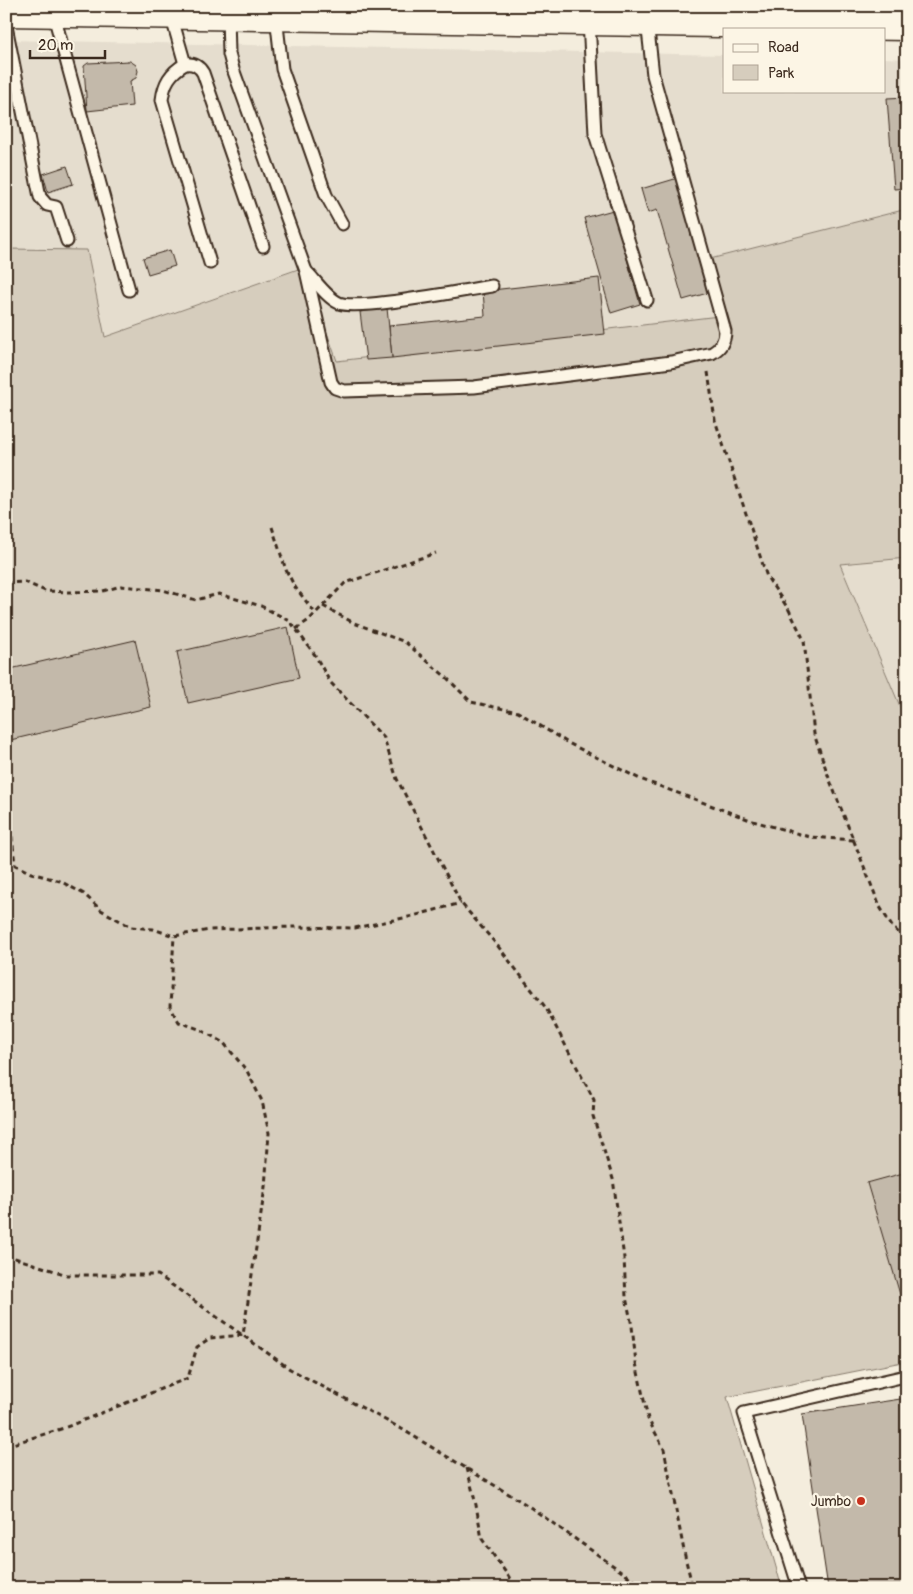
<svg xmlns="http://www.w3.org/2000/svg" width="913" height="1594" font-family="Pangolin,sans-serif">
<style>
.built{fill:#e5ddce}
.green{fill:#d6cdbd;stroke:#887c6e}
.building{fill:#c3b9aa;stroke:#3b2a1e}
.lines{fill:none;stroke-linecap:round;stroke-linejoin:round}
.service-casing{stroke:#3b2a1e;stroke-width:15}
.secondary-casing{stroke:#3b2a1e;stroke-width:31}
.path{stroke:#3b2a1e;stroke-width:3;stroke-dasharray:5 4;stroke-linecap:butt}
.service{stroke:#fcf5e5;stroke-width:11}
.secondary{stroke:#fcf5e5;stroke-width:28}
.poi-dot{fill:#c8321e;stroke:#fcf5e5;stroke-width:2}
.labels{text-anchor:middle;dominant-baseline:central;stroke-width:4.5;stroke-linejoin:round;paint-order:stroke}
.poi-label{font-size:14px;fill:#3b2a1e;stroke:#fcf5e5;text-anchor:end}
</style>
<rect width="100%" height="100%" fill="#f4eddd"/>
<filter id="ink" filterUnits="userSpaceOnUse"><feTurbulence type="fractalNoise" baseFrequency=".02" numOctaves="2"/><feDisplacementMap in="SourceGraphic" scale="10" xChannelSelector="R" yChannelSelector="G"/><feConvolveMatrix kernelMatrix="1 2 1 2 8 2 1 2 1" color-interpolation-filters="sRGB"/></filter>
<g filter="url(#ink)">
<!-- built -->
<g class="built">
<path d="M6 40 724 55V91H884V58L907 59V209L706 260 719 316 337 361 303 267 104 337 87 251 6 249Z"/>
<path d="M907 558V723L840 563Z"/>
</g>
<!-- green -->
<path class="green" d="M907 209V558L840 564 907 723V1361L727 1397 782 1588H6V249L87 250 105 337 304 267 337 361 719 316 706 260Z"/>
<!-- building -->
<g class="building">
<path d="M130 61 136 65 138 71 136 78 130 81 132 106 87 111 84 66 88 63Z"/>
<path d="M907 97V188L894 189 887 98Z"/>
<path d="M67 166 73 184 48 192 43 174Z"/>
<path d="M678 178 711 292 683 300 657 210 648 213 641 189Z"/>
<path d="M613 210 640 304 611 313 584 218Z"/>
<path d="M170 250 175 266 148 274 143 258Z"/>
<path d="M599 278 605 334 392 358 389 326 485 316 483 291Z"/>
<path d="M387 308 392 358 366 360 360 312Z"/>
<path d="M288 627 299 678 188 703 177 652Z"/>
<path d="M135 640 151 707 6 741V670Z"/>
<path d="M907 1172V1318L867 1183Z"/>
<path d="M907 1398V1588H828L802 1414Z"/>
</g>
<g class="lines">
<!-- service casing -->
<g class="service-casing">
<g id="service">
<path d="M53 12 129 290"/>
<path d="M171 15 185 64C194 63 199 66 203 73L263 246"/>
<path d="M228 15 229 54 233 69 306 271 331 382 335 388 344 391 474 387 671 362 712 353C721 348 725 341 725 331L653 75 647 21"/>
<path d="M276 16 282 69 326 195 342 224"/>
<path d="M589 21 595 134 647 300"/>
<path d="M6 26 40 197 47 205 56 207 67 241"/>
<path d="M185 64C170 73 164 83 162 100L210 263"/>
<path d="M306 271C316 281 326 297 339 303 358 311 465 290 492 286"/>
<path d="M799 1588 744 1413 901 1377 907 1378"/>
</g>
</g>
<!-- secondary casing -->
<g class="secondary-casing">
<path id="secondary" d="M6 12 907 26"/>
</g>
<!-- path -->
<g class="path">
<path d="M708 372 715 420 767 577 789 610 804 640 814 734 829 778 880 907 893 928 907 939"/>
<path d="M272 527 286 570 295 587 316 614"/>
<path d="M6 583 25 582 45 591 70 592 103 591 121 586 163 590 196 600 219 594 261 606 290 621 315 655 330 682 384 738 397 779 461 903 497 945 546 1008 594 1100 593 1116 613 1179 624 1258 626 1297 632 1326 636 1363 648 1419 664 1449 686 1561 693 1588"/>
<path d="M323 606 354 623 405 642 447 678 471 702 518 712 568 743 640 779 753 821 810 837 854 840"/>
<path d="M296 629 309 620 345 583 436 553"/>
<path d="M6 830 12 836 15 865 31 873 60 881 84 894 101 910 131 927 153 929 174 936 210 930 292 927 355 928 413 916 461 903"/>
<path d="M6 1255 67 1275H158L290 1369 400 1428 527 1505 645 1588"/>
<path d="M6 1446 64 1428 188 1378 197 1347 210 1338 243 1335 265 1187 269 1133 262 1101 247 1071 223 1042 199 1029 179 1022 170 1007 174 936"/>
<path d="M467 1468 476 1505 482 1539 509 1577 513 1588"/>
</g>
<!-- service -->
<use href="#service" class="service"/>
<!-- secondary -->
<use href="#secondary" class="secondary"/>
</g>
</g>
<!-- markers -->
<circle class="poi-dot" cx="861" cy="1501" r="5"/>
<g class="labels">
<!-- poi labels -->
<g class="poi-label">
<text x="851" y="1501">Jumbo</text>
</g>
</g>
<!-- margin -->
<rect width="913" height="1594" fill="none" stroke="#fcf5e5" stroke-width="25"/>
<rect x="12" y="12" width="888" height="1569" fill="none" stroke="#3b2a1e" stroke-width="2" filter="url(#ink)"/>
<!-- legend -->
<rect x="723" y="28" width="162" height="65" fill="#fcf5e5" stroke="#afa495"/>
<rect x="733" y="44" width="25" height="8" fill="#fcf5e5" stroke="#afa495"/>
<text x="768" y="52" font-size="15" fill="#3b2a1e">Road</text>
<rect x="733" y="65" width="25" height="15" fill="#d6cdbd" stroke="#afa495"/>
<text x="768" y="78" font-size="15" fill="#3b2a1e">Park</text>
<!-- scale -->
<path d="M30 50v8h75v-8" fill="none" stroke="#3b2a1e" stroke-width="2.5"/>
<text x="38" y="50" font-size="15" fill="#3b2a1e" stroke="#fcf5e5" stroke-width="4" paint-order="stroke">20 m</text>
</svg>
